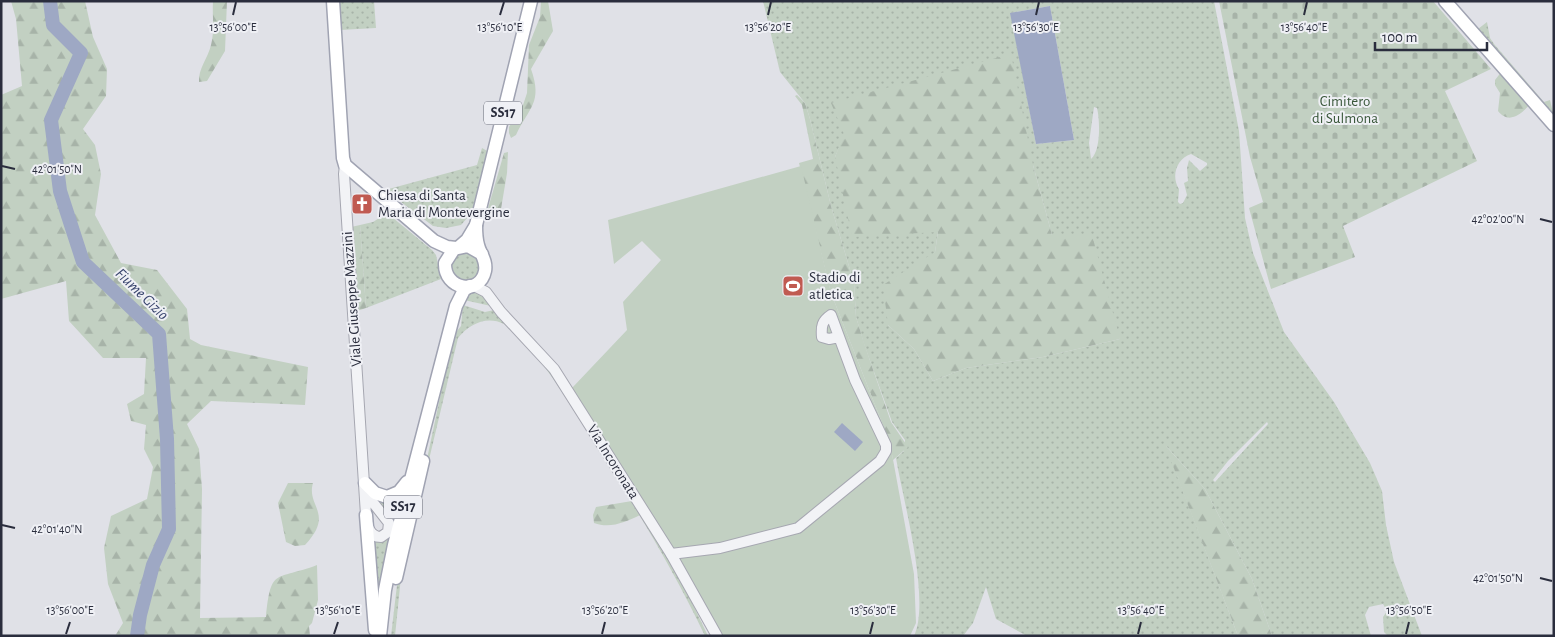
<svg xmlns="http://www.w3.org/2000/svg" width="1555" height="637" font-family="'Alegreya Sans',sans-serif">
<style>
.grass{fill:url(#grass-dots);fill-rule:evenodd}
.forest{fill:url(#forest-firs)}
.cemetery{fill:url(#cemetery-stones)}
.green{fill:#c2d0c2}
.water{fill:#9ea8c4}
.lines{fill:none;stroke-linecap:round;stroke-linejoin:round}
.river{stroke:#9ea8c4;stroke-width:14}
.minor-casing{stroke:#a6a7b1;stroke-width:12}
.major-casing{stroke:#a0a3b2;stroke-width:15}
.minor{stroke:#f2f3f6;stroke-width:10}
.major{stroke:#fff;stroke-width:12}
.ticks{fill:none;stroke:#2a2d3d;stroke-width:2}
.labels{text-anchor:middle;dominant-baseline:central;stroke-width:4;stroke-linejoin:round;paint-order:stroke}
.shield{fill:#eff0f5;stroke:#656874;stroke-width:1}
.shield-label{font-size:14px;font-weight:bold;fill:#2a2d3d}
.park-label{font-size:15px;fill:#39573a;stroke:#eff0f5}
.poi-label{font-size:15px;fill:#2a2d3d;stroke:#eff0f5;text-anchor:start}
.street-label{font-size:15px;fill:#2a2d3d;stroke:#eff0f5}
.water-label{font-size:16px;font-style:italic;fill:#38446d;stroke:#eff0f5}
.ticks-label{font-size:12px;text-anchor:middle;fill:#2a2d3d;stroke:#eff0f5;stroke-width:4;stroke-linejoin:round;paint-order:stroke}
</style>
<defs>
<pattern id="grass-dots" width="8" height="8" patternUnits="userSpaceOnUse" patternTransform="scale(1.25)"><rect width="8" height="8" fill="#c2d0c2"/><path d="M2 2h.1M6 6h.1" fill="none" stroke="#a7b3a8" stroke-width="1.8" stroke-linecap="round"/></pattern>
<pattern id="forest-firs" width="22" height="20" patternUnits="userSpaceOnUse" patternTransform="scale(1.25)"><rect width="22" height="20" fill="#c2d0c2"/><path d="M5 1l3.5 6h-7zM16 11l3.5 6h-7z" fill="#a7b3a8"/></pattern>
<pattern id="cemetery-stones" width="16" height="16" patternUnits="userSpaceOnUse" patternTransform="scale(1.25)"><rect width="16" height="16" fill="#c2d0c2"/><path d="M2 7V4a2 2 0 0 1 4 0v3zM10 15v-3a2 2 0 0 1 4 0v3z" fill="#a7b3a8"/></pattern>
</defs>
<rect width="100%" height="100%" fill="#e0e1e7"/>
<!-- grass -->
<g class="grass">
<path d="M338 1H374L376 28 340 30Z"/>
<path d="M763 1H1214L1239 131 1245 218 1253 253 1284 332 1334 402 1370 463 1382 491 1386 525 1394 562 1422 636H1388L1384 632 1383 617 1387 611 1383 604 1369 607 1365 615 1371 636H1272L1252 579 1205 489 1166 446 1238 636H1027L996 619 986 587 973 623 963 636H914C931 600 903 500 896 458L904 451 905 440 892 422 864 344 856 317 854 283 831 206 810 119 805 103 780 72ZM1050 6 1074 140 1036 144 1011 13ZM832 103 1033 165 1052 235 1120 339 1043 357 966 368 933 381 914 349 888 325 935 252 938 232 835 157 845 134ZM1094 107 1097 108C1100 120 1101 151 1091 159L1089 143ZM1191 154 1207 163V165L1200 171 1189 160 1187 168 1188 181 1184 183 1187 195 1183 203 1180 204 1178 202 1179 189C1171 177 1176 159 1191 154ZM1267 422 1268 424 1215 482 1213 480 1228 461Z"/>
<path d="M1487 22 1490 38 1494 44 1544 102 1550 100 1554 117 1478 29Z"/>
<path d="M482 148 489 152 476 208 461 225 446 228 433 226 385 190 477 165Z"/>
<path d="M387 213 432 250 436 255 441 279 366 308 360 225 373 222Z"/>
<path d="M471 251 481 263 477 277 468 283 453 277 449 262 455 253Z"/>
<path d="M476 291 480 293 491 306 464 300 468 294Z"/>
<path d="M463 305 485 312 494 310 551 371 673 563 708 636H705C670 562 627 494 583 425 563 394 545 362 518 337 514 333 509 327 504 324 487 315 469 324 458 338L401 577 395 636H391L397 585 420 492 453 336 461 326Z"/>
<path d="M395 497 400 499 380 607 372 542 389 534 372 498Z"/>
</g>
<!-- forest -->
<g class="forest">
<path d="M11 1H85L93 37 107 69 106 96 83 129 95 145 101 174 95 215 121 263 157 270 187 309 190 339 201 345 308 367 305 405 211 401 187 424 199 449 202 489 200 618 266 617C271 566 276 581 317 565L318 600 312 623 309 626 310 636H115L123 623 108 584 104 548 111 516 147 499 153 467 144 449 146 425 131 421 127 404 144 394 146 358H103L69 321 66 281 1 299V95L22 86 16 19Z"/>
<path d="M213 1H227L225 51 207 81 199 82C198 69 208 58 211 45 215 30 212 16 213 1Z"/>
<path d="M541 1H548L553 31 531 69C543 103 529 107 516 135L511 138 509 133V127L523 105 527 93 529 45 540 17Z"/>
<path d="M1011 54 1033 165 1052 235H1092L1120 339 1043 357 966 368 933 381 914 349 888 325 883 285 935 252 938 232 852 237 835 157 844 134 831 103Z"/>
<path d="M1502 71 1530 104C1522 114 1509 125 1498 111L1500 93 1495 85V80Z"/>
<path d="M797 95 805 103 810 119 831 206 854 283 856 317 864 343 891 422 908 447 893 460 890 443 831 293 799 163 813 159 802 105 795 96Z"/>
<path d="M508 152 507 173 500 215 491 216 487 212 504 153Z"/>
<path d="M360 225 366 308 357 311 351 227Z"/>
<path d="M1165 445 1205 489 1252 579 1272 636H1238Z"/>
<path d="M288 483H313C306 507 335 513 305 545L295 546 286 542 278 503Z"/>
<path d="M632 501 640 515C626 522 610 529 594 523L593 515 596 507Z"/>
</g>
<!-- cemetery -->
<path class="cemetery" d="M1219 1H1433L1491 69 1445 91 1477 161 1343 226 1355 257 1271 289 1249 208 1263 202 1250 157Z"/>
<!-- green -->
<path class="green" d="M801 166 831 293 890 443 914 574 916 623 910 636H719L572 388 627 330 623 302 661 260 642 241 614 264 608 220Z"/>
<!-- water -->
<g class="water">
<path d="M1050 6 1074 140 1036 144 1010 13Z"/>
<path d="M842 423 863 442 855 451 834 432Z"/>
</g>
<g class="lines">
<!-- river -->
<path class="river" d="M50 1 53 25 81 53 51 120 60 191 83 262 159 334 167 439 169 529 153 565 140 615 137 636"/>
<!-- minor casing -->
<g class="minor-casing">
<g id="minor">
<path d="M345 165 344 174 366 515C367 525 369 537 381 537L388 532 389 523 371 500 365 482"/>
<path d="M472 285 486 292 501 312 554 369 671 554 717 636"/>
<path d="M671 554 720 548 798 528 880 461 886 451V445L855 380 831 315C822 321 821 326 822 337L829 339 839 337"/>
</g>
</g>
<!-- major casing -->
<g class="major-casing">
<g id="major">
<path d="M333 1 343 158 345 165 434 241 447 247 456 248"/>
<path d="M1445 1 1554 125"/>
<path d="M476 225C476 232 476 238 478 245 480 254 487 260 485 271 480 296 444 290 445 263L454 249 468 246 482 254"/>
<path d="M459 247 467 240 476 225 531 1"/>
<path d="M365 483 375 493 387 497 399 492 407 482"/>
<path d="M366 515 375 630"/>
<path d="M396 578 423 461"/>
<path d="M380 636 385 590 394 545 456 306 464 290 470 286"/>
</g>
</g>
<!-- minor -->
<use href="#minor" class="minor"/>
<!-- major -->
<use href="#major" class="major"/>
</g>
<!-- ticks -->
<path class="ticks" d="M233 15 236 2M500 15 504 2M768 15 771 2M1036 15 1039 2M1304 15 1307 2M2 166 15 169M1540 219 1552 222M2 525 15 528M1540 578 1552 581M66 634 70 622M334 634 338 622M602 634 605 622M870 634 873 622M1138 634 1141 622M1406 634 1409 622"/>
<!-- icons -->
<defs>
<g id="church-square" transform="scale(1.125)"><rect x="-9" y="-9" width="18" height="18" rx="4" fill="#c05a51" stroke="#eff0f5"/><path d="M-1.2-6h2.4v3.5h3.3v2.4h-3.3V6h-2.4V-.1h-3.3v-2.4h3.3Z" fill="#fff"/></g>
<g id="stadium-square" transform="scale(1.125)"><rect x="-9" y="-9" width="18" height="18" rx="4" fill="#c05a51" stroke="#eff0f5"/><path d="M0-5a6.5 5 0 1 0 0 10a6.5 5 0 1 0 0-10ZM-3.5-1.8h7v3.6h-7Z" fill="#fff"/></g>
</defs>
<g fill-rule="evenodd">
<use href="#church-square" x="362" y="204"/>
<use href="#stadium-square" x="793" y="286"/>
</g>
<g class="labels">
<!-- shield labels -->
<g class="shield">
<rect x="484" y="101.5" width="38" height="23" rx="4"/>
<rect x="384" y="495.5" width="38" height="23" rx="4"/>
</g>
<g class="shield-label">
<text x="503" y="113">SS17</text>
<text x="403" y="507">SS17</text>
</g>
<!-- park labels -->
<g class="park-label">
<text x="1345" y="101">Cimitero<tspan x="1345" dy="17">di Sulmona</tspan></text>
</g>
<!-- poi labels -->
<g class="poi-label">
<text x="378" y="195">Chiesa di Santa<tspan x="378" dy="17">Maria di Montevergine</tspan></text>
<text x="809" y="277">Stadio di<tspan x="809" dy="17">atletica</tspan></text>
</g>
<!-- street labels -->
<g class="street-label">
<text transform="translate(352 299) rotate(-94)">Viale Giuseppe Mazzini</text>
<text transform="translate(613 462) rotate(58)">Via Incoronata</text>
</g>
<!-- water labels -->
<g class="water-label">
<text transform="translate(142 294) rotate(44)">Fiume Gizio</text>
</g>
</g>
<g class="ticks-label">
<text x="768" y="31">13°56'20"E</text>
<text x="1036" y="31">13°56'30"E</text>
<text x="233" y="31">13°56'00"E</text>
<text x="500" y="31">13°56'10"E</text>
<text x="1304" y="31">13°56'40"E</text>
<text x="57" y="173">42°01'50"N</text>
<text x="1498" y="223">42°02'00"N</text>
<text x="57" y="533">42°01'40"N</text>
<text x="1498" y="582">42°01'50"N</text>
<text x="70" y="614">13°56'00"E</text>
<text x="338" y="614">13°56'10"E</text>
<text x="605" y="614">13°56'20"E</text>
<text x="873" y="614">13°56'30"E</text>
<text x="1141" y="614">13°56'40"E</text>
<text x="1409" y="614">13°56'50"E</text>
</g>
<!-- border -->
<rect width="1555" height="637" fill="none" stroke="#2a2d3d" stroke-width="5"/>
<!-- scale -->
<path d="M1375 42v8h112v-8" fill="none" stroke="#2a2d3d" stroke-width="2.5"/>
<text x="1382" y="42" font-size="15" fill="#2a2d3d" stroke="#eff0f5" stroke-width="4" paint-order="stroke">100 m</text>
</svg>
